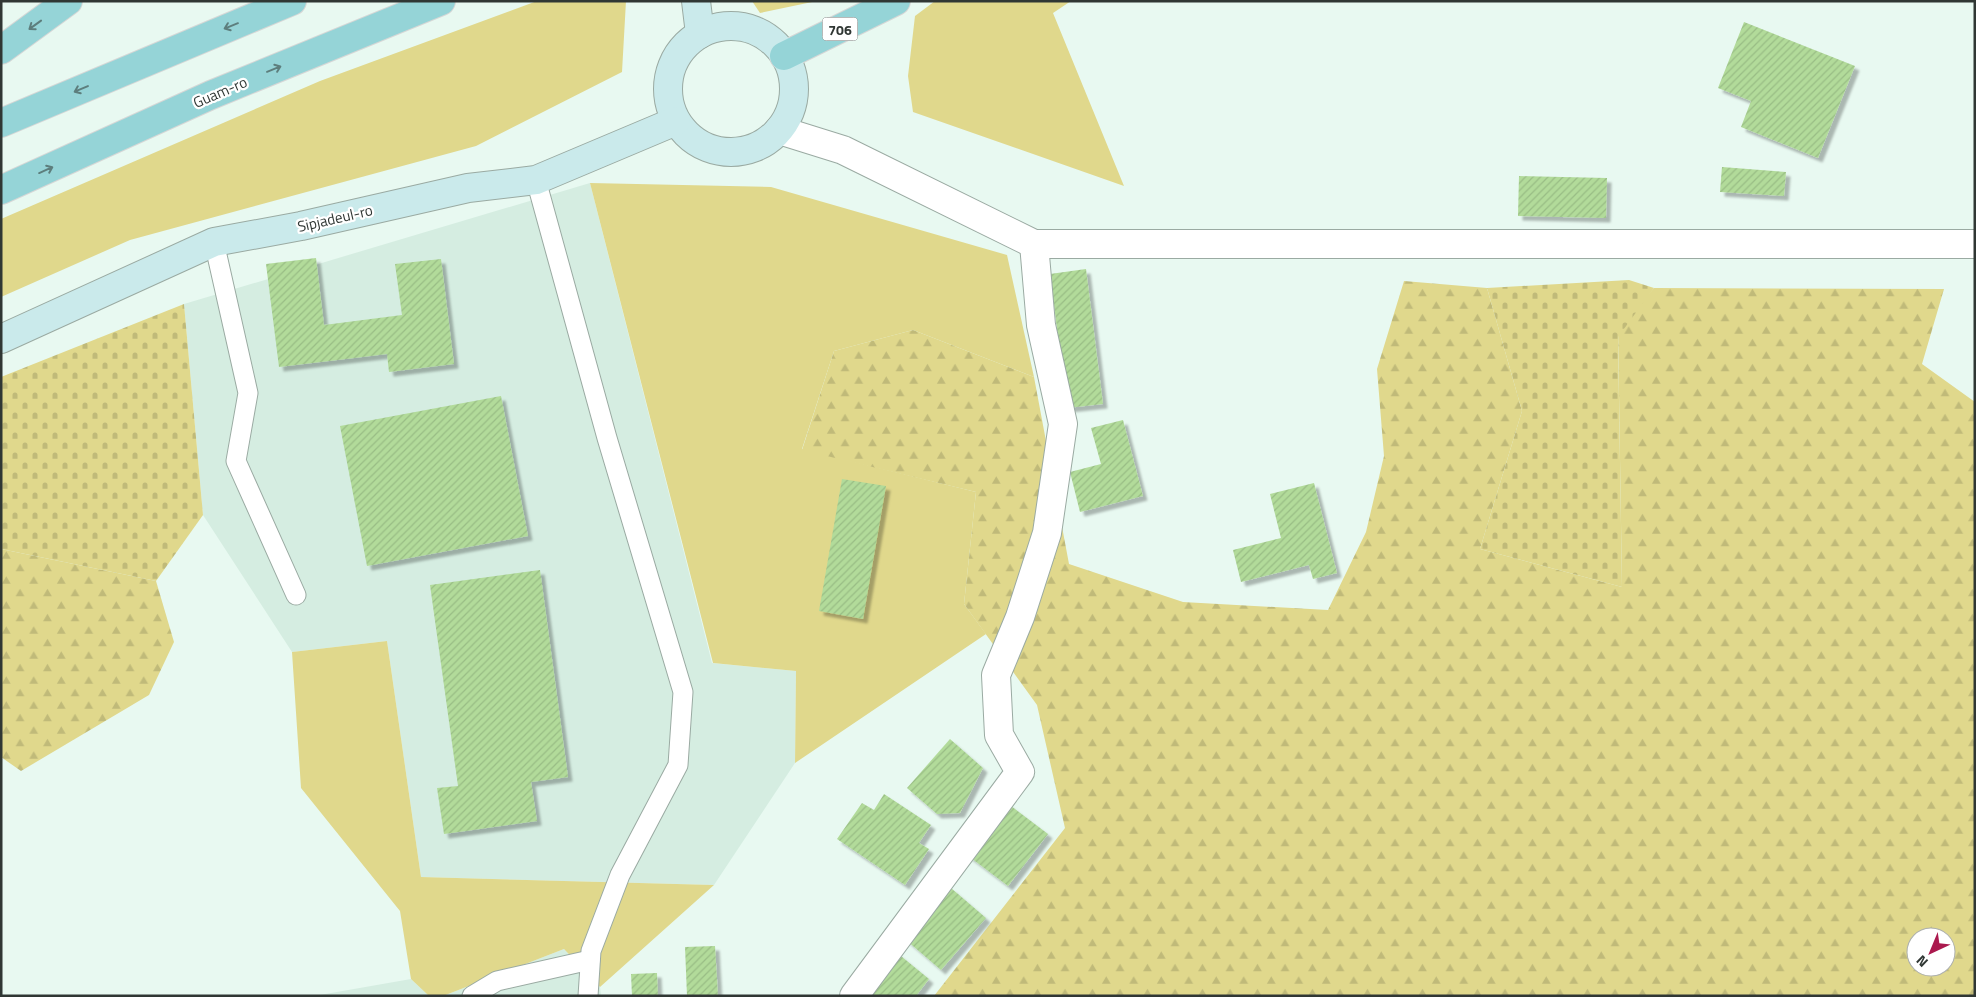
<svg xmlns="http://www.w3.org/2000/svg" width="1976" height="997" font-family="'Titillium Web',sans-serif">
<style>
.built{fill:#d5ede1}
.grass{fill:#e0d88c}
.forest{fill:url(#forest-firs);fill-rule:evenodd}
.cemetery{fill:url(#cemetery-stones)}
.building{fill:url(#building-hatch);filter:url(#shadow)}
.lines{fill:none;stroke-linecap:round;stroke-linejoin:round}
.lane-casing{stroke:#9aaaa2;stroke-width:21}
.street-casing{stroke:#9aaaa2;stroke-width:30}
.secondary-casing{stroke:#9aaaa2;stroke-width:30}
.primary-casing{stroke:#d6d7d6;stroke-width:30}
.lane{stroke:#fff;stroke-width:19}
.street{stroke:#fff;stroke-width:28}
.secondary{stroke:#caeaeb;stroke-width:28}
.primary{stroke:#95d4d7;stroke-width:28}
.oneway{stroke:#5d7e7d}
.labels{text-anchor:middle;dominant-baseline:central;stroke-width:4.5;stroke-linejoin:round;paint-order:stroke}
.shield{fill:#fff;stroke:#6e7371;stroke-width:1}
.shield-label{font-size:14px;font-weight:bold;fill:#303734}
.street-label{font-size:15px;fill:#303734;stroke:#fff}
</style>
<defs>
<pattern id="forest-firs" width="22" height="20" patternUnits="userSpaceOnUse" patternTransform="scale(1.25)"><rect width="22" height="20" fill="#e0d88c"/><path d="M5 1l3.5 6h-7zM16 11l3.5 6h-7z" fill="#c0ba79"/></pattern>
<pattern id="cemetery-stones" width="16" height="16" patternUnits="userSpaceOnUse" patternTransform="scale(1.25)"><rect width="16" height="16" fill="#e0d88c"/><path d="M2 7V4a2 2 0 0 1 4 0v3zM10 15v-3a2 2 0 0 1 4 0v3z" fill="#c0ba79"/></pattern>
<pattern id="building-hatch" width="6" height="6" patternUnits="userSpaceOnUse" patternTransform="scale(1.25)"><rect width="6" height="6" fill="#b2db9a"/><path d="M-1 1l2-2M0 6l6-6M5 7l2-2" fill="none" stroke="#99bd85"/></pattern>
<filter id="shadow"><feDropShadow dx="4.5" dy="4.5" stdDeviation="1" flood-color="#0004"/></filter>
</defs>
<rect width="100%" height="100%" fill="#e8f9f1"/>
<!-- built -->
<g class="built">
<path d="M590 183 712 663 796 671 795 763 714 885 421 877 387 641 292 652 203 515 184 304Z"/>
<path d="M564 949 600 987 601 996H443Z"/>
<path d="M411 979 429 996H314Z"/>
</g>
<!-- grass -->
<g class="grass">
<path d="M537 1H626L622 72 476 146 130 240 1 297V219L320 81Z"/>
<path d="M752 1H817L760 13Z"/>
<path d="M935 1H1071L1053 13 1124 186 913 112 908 76 915 16Z"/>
<path d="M590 183 771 187 1007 255 1034 377 913 330 834 351 802 449 976 492 964 604 986 634 795 763 796 671 713 663Z"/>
<path d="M387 641 421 877 714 885 600 987 564 949 443 996H429L411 979 400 911 301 788 292 652Z"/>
</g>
<!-- forest -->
<g class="forest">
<path d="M1404 281 1487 288 1522 411 1480 549 1622 587 1618 329 1654 288 1944 289 1922 364 1975 402V996H934L1065 828 1037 705 964 604 976 492 802 450 834 351 913 330 1034 377 1069 564 1183 602 1328 610 1366 532 1384 456 1377 369ZM1916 937H1946V967H1916Z"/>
<path d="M1 549 156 581 174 642 149 695 21 771 1 757Z"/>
</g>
<!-- cemetery -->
<g class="cemetery">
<path d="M1629 280 1654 288 1618 337 1622 587 1480 549 1522 411 1487 288Z"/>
<path d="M184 304 203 515 156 581 1 549V377Z"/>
</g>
<!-- building -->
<g class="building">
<path d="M1744 22 1855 66 1818 158 1741 127 1751 101 1718 88Z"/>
<path d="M1722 167 1786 172 1784 196 1720 192Z"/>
<path d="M1519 176 1607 178 1606 218 1518 216Z"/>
<path d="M316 258 324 325 402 315 395 264 441 259 454 364 389 372 387 354 279 367 266 264Z"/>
<path d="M1086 269 1103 404 1067 408 1050 274Z"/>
<path d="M501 396 528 536 367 566 340 426Z"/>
<path d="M1123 420 1143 496 1080 512 1070 472 1101 464 1091 428Z"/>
<path d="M842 479 886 486 863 619 819 611Z"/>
<path d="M1314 483 1337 573 1313 579 1309 565 1241 582 1233 550 1281 538 1270 494Z"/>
<path d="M540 570 568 777 531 782 537 821 444 834 437 788 458 786 430 585Z"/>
<path d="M950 739 983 768 960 813 937 814 907 788Z"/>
<path d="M884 794 931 825 919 843 929 849 905 885 837 839 862 803 874 810Z"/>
<path d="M1007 803 1048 834 1008 886 967 855Z"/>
<path d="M951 888 986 918 941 970 906 940Z"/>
<path d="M715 946 718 996H687L685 947Z"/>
<path d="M896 952 929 979 916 996H861Z"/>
<path d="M657 973 658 996H632L631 974Z"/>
</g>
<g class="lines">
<!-- lane casing -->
<g class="lane-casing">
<g id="lane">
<path d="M536 180 607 438 683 692 678 765 620 875 591 951 588 996"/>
<path d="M214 242 248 393 236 461 296 595"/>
<path d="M472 996 497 981 590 960"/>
</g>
</g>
<!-- street casing -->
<g class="street-casing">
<g id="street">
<path d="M779 130 843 150 1034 244H1975"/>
<path d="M854 996 1020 772 999 735 996 675 1020 617 1047 533 1063 424 1041 325 1034 244"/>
</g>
</g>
<!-- secondary casing -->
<g class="secondary-casing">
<g id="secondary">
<path d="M696 1 700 34"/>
<circle cx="731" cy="89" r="63"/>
<path d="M1 339 214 242 301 226 468 188 536 180 676 121"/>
</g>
</g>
<!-- primary casing -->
<g class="primary-casing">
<g id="primary">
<path d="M1 50 68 1"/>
<path d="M784 56 896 1"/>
<path d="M1 123 292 1"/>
<path d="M1 190 211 95 441 1"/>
</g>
</g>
<!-- lane -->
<use href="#lane" class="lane"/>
<!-- street -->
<use href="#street" class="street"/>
<!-- secondary -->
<use href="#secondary" class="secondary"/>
<!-- primary -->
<use href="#primary" class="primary"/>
</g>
<!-- one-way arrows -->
<defs><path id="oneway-shaft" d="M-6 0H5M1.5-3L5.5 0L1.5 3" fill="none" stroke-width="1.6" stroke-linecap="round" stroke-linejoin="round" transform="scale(1.25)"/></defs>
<g class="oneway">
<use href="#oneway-shaft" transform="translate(35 25) rotate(144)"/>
<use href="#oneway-shaft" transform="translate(231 26) rotate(158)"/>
<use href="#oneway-shaft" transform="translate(274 69) rotate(-22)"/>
<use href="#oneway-shaft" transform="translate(81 89) rotate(157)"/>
<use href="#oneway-shaft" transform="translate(46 170) rotate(-24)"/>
</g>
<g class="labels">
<!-- shield labels -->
<rect class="shield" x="822.5" y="17.5" width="35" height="23" rx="4"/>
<g class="shield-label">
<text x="840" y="29">706</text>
</g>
<!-- street labels -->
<g class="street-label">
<text transform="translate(220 92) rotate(-23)">Guam-ro</text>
<text transform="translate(335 218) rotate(-13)">Sipjadeul-ro</text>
</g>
</g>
<!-- border -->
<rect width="1976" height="997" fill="none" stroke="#303734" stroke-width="5"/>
<!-- north arrow -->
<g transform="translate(1931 952) rotate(224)"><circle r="24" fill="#ffffff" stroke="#acafae"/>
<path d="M0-4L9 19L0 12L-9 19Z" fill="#ab194e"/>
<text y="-8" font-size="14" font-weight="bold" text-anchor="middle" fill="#303734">N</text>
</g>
</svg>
